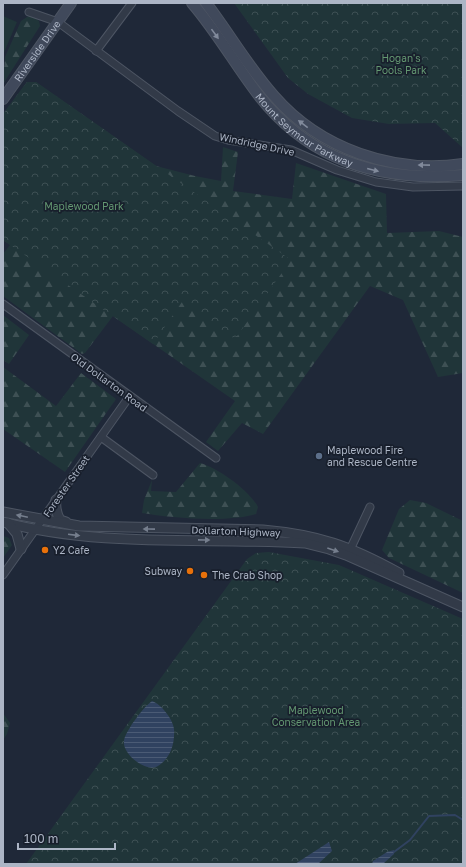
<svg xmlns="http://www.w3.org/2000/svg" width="466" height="867" font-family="'Golos Text',sans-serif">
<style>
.forest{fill:url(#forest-firs)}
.park{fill:url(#park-crowns)}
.pitch{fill:#203539}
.water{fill:url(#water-rules)}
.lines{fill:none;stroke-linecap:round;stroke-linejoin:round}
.stream{stroke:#304260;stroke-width:2}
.minor-casing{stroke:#4d5563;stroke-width:9}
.tertiary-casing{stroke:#4d5563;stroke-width:11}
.secondary-casing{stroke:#4d5563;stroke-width:12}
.minor{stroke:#323a48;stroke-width:7}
.tertiary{stroke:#323a48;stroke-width:9}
.secondary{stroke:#40495b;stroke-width:10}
.oneway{fill:#818a9b}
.oneway2{fill:#757e8d}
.service-dot{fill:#5c6f8a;stroke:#181f2c;stroke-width:1.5}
.food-dot{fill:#e8710a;stroke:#181f2c;stroke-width:1.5}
.labels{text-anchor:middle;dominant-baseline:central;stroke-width:3.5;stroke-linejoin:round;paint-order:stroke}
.street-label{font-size:10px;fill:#acb5c5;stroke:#181f2c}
.park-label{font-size:10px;fill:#639771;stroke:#181f2c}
.poi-label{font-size:10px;fill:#acb5c5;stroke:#181f2c;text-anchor:start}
</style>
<defs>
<pattern id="forest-firs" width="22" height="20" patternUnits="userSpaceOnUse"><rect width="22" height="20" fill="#203539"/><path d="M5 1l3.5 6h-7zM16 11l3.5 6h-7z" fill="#3e5054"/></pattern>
<pattern id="park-crowns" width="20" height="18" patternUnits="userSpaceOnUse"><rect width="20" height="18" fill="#203539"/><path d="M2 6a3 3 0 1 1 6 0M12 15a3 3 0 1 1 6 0" fill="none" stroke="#3e5054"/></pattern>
<pattern id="water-rules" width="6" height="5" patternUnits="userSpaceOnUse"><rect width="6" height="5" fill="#304260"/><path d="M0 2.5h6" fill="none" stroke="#4b5b75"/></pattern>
</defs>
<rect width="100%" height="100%" fill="#1f2838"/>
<!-- forest -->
<g class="forest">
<path d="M30 15 39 21 40 26 3 84 5 57 21 21Z"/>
<path d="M27 82H36L156 166 195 176 221 181 223 147 238 152 233 191 292 199 296 163 386 194 387 233 439 231 463 237V373L438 377 403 300 370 286 263 434 242 423 218 451 206 442 235 401 113 316 85 353 82 354 3 296V254L10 245 3 240V114Z"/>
<path d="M3 315 29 335 9 364 3 360Z"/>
<path d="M3 367 56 406 81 373 116 399 65 472 3 429Z"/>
<path d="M200 463C218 468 249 490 258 507L256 514C227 523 171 518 142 513L144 500 152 480 151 491 176 492Z"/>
<path d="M410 500 426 503 463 521V593L389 558 382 550 399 509Z"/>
<path d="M3 536 9 538 12 545 3 558Z"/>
<path d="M3 713 10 723 7 734 3 740Z"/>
</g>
<!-- park -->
<g class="park">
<path d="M234 3H463V148L435 123 389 124 352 118 308 94 288 78Z"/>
<path d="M27 82H36L291 260 235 339 182 302 153 344 3 240V114Z"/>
<path d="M269 552 339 565 463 619V864H26L247 559 256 553Z"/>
</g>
<!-- pitch -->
<path class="pitch" d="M3 16 17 22 3 55Z"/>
<!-- water -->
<g class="water">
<path d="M152 701C161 704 173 719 174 729 175 743 171 758 158 766 147 773 125 756 124 744 123 737 129 730 132 724 138 716 144 707 152 701Z"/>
<path d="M329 842 332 851 318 864H295Z"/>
<path d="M394 850V854L384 863 372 864 373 861 387 852Z"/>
</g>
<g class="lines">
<!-- stream -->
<path class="stream" d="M394 852 410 840 429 816 455 815 463 820"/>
<!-- minor casing -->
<g class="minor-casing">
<g id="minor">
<path d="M29 12 58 22 178 111 215 136 228 140 291 150 337 170 376 182 413 187 463 186"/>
<path d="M96 51 132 3"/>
<path d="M3 304 216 458"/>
<path d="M101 437 153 475"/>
<path d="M348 554 370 507"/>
<path d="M3 575 129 397"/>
</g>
</g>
<!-- tertiary casing -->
<g class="tertiary-casing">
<g id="tertiary">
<path d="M56 500C55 508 56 513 60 520L66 522"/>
<path d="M3 512 79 526 263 530C319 535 350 546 399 573"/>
<path d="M3 522C101 548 204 537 305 543L329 549 346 555 463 607"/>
<path d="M8 523 17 534 21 549"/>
</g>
</g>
<!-- secondary casing -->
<g class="secondary-casing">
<g id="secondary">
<path id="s1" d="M192 3C217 32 236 66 260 97 311 161 383 182 463 175"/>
<path d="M206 3C229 33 248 67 274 96 320 149 393 174 463 164"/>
<path id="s2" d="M3 99 71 3"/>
</g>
</g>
<!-- minor -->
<use href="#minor" class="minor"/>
<!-- tertiary -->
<use href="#tertiary" class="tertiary"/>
<!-- secondary -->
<use href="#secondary" class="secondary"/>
</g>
<!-- one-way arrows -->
<defs><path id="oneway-solid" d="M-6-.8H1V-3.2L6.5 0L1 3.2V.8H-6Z"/></defs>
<g class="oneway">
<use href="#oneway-solid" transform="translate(215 34) rotate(54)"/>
<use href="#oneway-solid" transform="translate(303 124) rotate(-142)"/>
<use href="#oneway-solid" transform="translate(424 165) rotate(-179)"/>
<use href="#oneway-solid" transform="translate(373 170) rotate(14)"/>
</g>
<g class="oneway2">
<use href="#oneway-solid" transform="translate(22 516) rotate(-168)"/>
<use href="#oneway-solid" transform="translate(149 529) rotate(-179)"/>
<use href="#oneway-solid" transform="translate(74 535) rotate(7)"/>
<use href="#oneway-solid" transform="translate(204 540) rotate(1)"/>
<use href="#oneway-solid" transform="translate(333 550) rotate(19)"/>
</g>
<!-- markers -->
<circle class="service-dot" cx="319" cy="456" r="4"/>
<g class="food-dot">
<circle cx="45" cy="550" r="4"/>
<circle cx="190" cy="571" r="4"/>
<circle cx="204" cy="575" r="4"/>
</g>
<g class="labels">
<!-- street labels -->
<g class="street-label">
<text stroke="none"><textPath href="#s2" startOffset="59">Riverside Drive</textPath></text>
<text stroke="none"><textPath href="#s1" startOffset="172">Mount Seymour Parkway</textPath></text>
<text transform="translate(257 144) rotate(12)">Windridge Drive</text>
<text transform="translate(109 382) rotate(36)">Old Dollarton Road</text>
<text transform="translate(66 486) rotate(-55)">Forester Street</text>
<text transform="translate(236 531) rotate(2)">Dollarton Highway</text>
</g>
<!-- park labels -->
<g class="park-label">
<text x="401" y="58">Hogan's<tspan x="401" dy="12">Pools Park</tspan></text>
<text x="84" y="206">Maplewood Park</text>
<text x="316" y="710">Maplewood<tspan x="316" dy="12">Conservation Area</tspan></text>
</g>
<!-- poi labels -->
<g class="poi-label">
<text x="327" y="450">Maplewood Fire<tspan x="327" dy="12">and Rescue Centre</tspan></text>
<text x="53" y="550">Y2 Cafe</text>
<text x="182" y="571" text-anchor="end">Subway</text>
<text x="212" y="575">The Crab Shop</text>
</g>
</g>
<!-- border -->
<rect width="466" height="867" fill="none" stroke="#acb5c5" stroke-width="8"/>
<!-- scale -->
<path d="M18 843v6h97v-6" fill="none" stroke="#acb5c5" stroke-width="2"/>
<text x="24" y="843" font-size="12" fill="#acb5c5" stroke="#181f2c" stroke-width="3" paint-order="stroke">100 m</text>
</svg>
